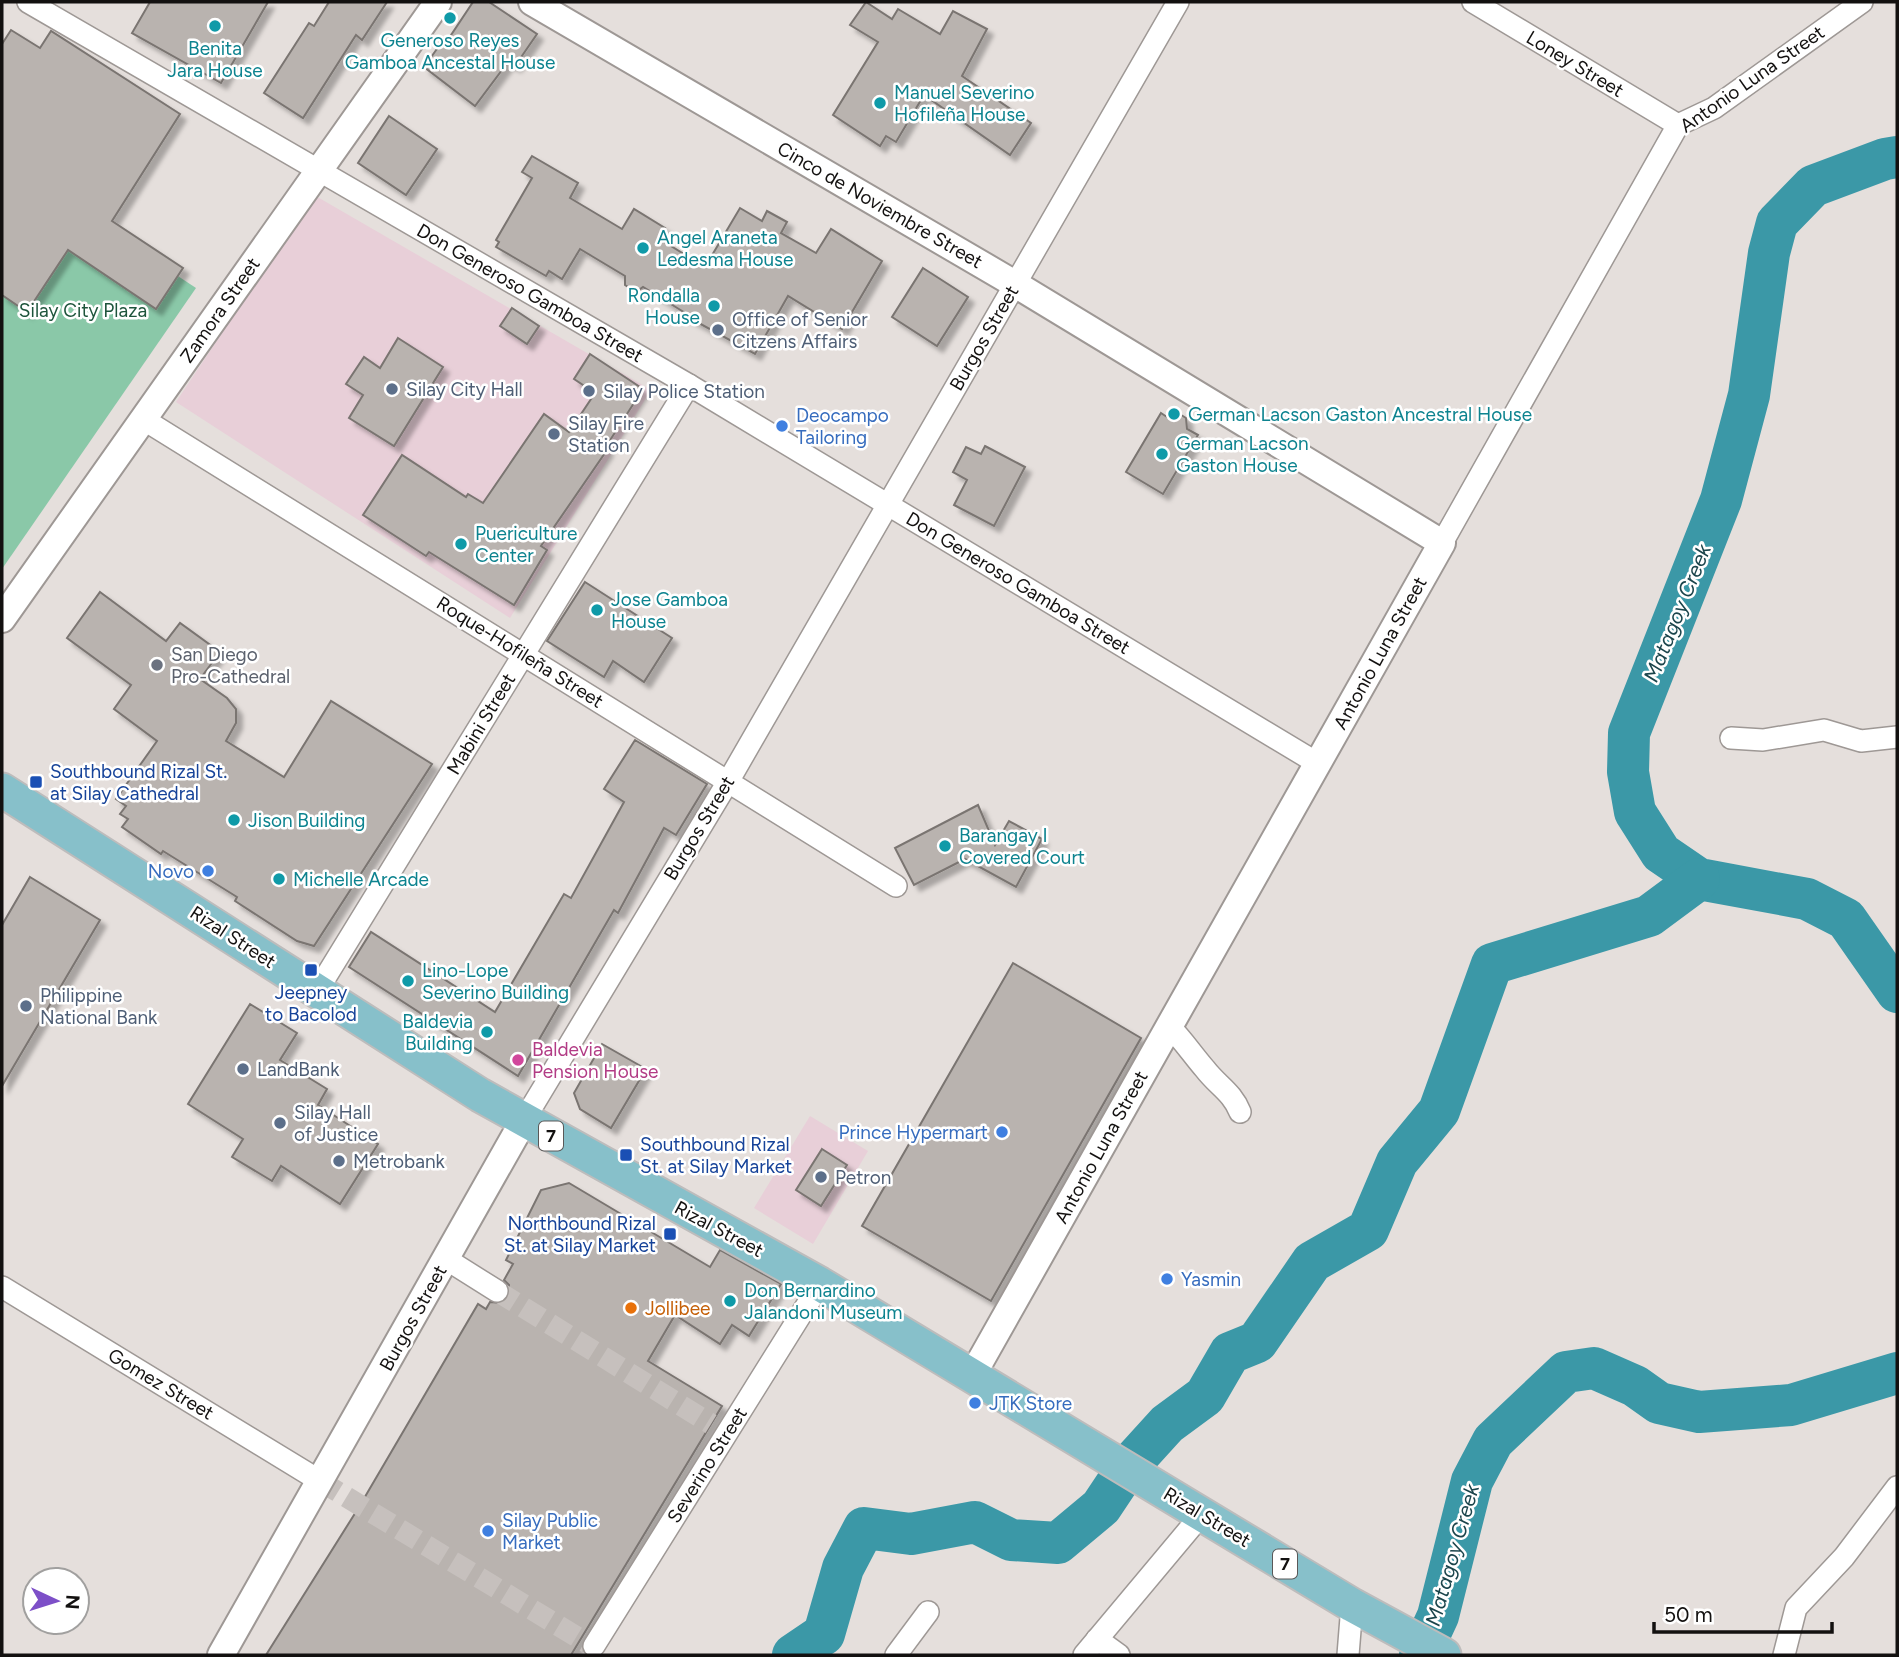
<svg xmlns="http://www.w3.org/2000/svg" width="1899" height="1657" font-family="Figtree,sans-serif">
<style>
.commercial{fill:#e8cfd8}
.green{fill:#8ac8a8}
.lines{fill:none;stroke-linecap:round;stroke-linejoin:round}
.river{stroke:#3b98a7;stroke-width:42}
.building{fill:#b9b3af;stroke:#7a7471;stroke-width:2;filter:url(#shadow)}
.minor-tunnel{stroke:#c6c0bd;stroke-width:21;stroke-dasharray:21 10;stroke-linecap:butt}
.minor-casing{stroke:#9e9895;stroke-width:24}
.tertiary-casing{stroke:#9e9895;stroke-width:30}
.primary-casing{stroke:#bdbcbc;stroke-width:37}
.minor{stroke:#fff;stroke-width:21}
.tertiary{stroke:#fff;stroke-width:26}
.primary{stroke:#87c0ca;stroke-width:33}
.culture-dot{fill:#0f9aa8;stroke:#fff;stroke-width:2.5}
.service-dot{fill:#5c6f8a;stroke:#fff;stroke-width:2.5}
.shop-dot{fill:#3f7fe0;stroke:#fff;stroke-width:2.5}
.worship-dot{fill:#6b7280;stroke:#fff;stroke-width:2.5}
.transit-dot{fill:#1a4fb4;stroke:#fff;stroke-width:2.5}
.hotel-dot{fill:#d1479c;stroke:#fff;stroke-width:2.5}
.food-dot{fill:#e8710a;stroke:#fff;stroke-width:2.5}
.labels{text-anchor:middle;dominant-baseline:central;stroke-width:5;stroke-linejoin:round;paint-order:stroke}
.shield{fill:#fff;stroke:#5a5858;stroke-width:2}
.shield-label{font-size:18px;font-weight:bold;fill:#131110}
.culture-label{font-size:19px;fill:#0d838f;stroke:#fff;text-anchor:start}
.street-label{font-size:19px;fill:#131110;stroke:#fff}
.park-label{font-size:19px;fill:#1d543b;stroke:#fff}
.service-label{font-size:19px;fill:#4e5e75;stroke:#fff;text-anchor:start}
.shop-label{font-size:19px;fill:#366cbe;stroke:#fff;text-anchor:start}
.worship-label{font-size:19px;fill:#5b616d;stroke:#fff;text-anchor:start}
.transit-label{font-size:19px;fill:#164399;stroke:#fff;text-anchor:start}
.hotel-label{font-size:19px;fill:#b23c85;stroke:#fff;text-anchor:start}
.food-label{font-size:19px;fill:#c56008;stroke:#fff;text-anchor:start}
.water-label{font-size:21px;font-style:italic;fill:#1b454c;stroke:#fff}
</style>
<defs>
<filter id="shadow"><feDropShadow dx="6" dy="6" stdDeviation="2" flood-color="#0004"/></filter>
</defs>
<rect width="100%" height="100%" fill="#e5dfdc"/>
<!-- commercial -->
<g class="commercial">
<path d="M314 195 651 390 510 618 176 402Z"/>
<path d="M810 1116 868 1151 813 1244 754 1208Z"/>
</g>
<!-- green -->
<path class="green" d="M2 160 196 288 2 569Z"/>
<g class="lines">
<!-- river -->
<g class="river">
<path d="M1897 157 1885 159 1813 186 1777 223 1769 253 1749 395 1721 500 1629 733 1628 772 1635 812 1661 853 1699 879 1807 899 1846 919 1897 992"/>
<path d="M793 1655 824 1634 843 1568 864 1528 911 1534 975 1522 1011 1540 1058 1543 1101 1507 1127 1468 1167 1424 1205 1396 1230 1353 1257 1342 1312 1262 1368 1230 1397 1162 1439 1111 1492 964 1649 916 1699 879"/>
<path d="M1420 1655 1438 1616 1472 1481 1493 1441 1566 1372 1594 1368 1635 1386 1659 1403 1699 1412 1791 1405 1897 1373"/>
</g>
</g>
<!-- building -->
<g class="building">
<path d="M150 2H268L221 83 132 33Z"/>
<path d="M329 2H387L362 40 356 35 303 118 264 93 309 23 314 26Z"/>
<path d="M473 2H489L537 34 515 66 508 62 475 106 424 67 444 39 447 41Z"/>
<path d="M866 2 892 19 898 9 940 34 953 11 987 29 962 76 1031 123 1010 155 924 95 896 142 886 136 880 146 833 115 878 42 850 25Z"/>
<path d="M11 30 40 48 51 31 180 114 112 221 183 268 156 309 68 250 27 312 2 295V44Z"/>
<path d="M389 116 437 149 406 195 358 163Z"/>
<path d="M532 156 578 183 570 198 622 229 634 209 665 228 658 238 705 267 740 208 762 221 767 211 787 222 781 233 816 253 831 229 882 261 842 329 788 296 755 354 686 316 687 314 643 287 636 292 625 285V276L580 249 562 279 549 271 546 276 496 247 499 242 496 240 532 178 522 172Z"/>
<path d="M923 268 968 297 937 346 892 317Z"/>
<path d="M512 308 539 326 527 344 500 326Z"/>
<path d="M398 338 443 367 394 446 349 418 363 395 346 384 364 357 380 368Z"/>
<path d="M590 354 643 389 605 448 607 450 541 546 547 550 514 605 429 552 426 556 363 515 402 455 466 497 468 494 483 503 544 414 569 432 595 393 574 379Z"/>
<path d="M1161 413 1167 417 1178 413 1186 418 1187 429 1198 435 1163 494 1126 472Z"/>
<path d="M985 446 1025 467 994 526 954 505 967 480 953 472 966 447 981 454Z"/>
<path d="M585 582 672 638 644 682 613 661 604 677 547 641Z"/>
<path d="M100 592 166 641 180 623 220 652 200 679 227 698 236 709V723L226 741 284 777 331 701 432 764 314 946 297 941 235 901 237 897 163 851 161 854 122 827 128 819 120 814 126 806 116 799 157 741 114 709 131 685 67 638Z"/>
<path d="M635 740 707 784 676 835 664 828 618 913 614 910 518 1076 349 967 371 932 495 1012 564 894 571 898 624 802 604 789Z"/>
<path d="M978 805 995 845 1009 821 1042 839 1016 887 965 859 914 885 895 848Z"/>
<path d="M30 877 100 920 2 1086V925Z"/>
<path d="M1013 963 1141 1038 991 1301 862 1226Z"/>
<path d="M250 1004 297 1033 280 1060 327 1089 318 1105 378 1144 340 1204 281 1166 272 1181 232 1157 243 1139 188 1104Z"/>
<path d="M602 1044 646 1069 611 1128 580 1109 574 1093Z"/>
<path d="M822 1149 847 1165 821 1206 796 1190Z"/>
<path d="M569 1183 710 1267 720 1250 781 1284 749 1336 732 1325 720 1344 675 1315 648 1361 722 1406 571 1655H266L359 1507 478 1304 486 1309 490 1302 502 1303 508 1297 509 1285 504 1280 513 1264 506 1260 541 1190Z"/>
</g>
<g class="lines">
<!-- minor-tunnel -->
<g class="minor-tunnel">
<path d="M497 1291 711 1424"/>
<path d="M320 1481 587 1643"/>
</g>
<!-- minor casing -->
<g class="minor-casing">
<g id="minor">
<path d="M28 2 689 385 1317 763"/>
<path d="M1473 2 1678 125"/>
<path d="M143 419 896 886"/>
<path d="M1442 543 1678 125 1714 108 1862 2"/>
<path d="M1731 738 1763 740 1824 730 1861 741 1897 737"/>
<path d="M317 991 689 385"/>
<path d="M1169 1026C1183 1040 1192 1054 1205 1069 1218 1086 1232 1092 1240 1112"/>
<path d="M524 1120 729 780 1178 2"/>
<path d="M446 1259 497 1291"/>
<path d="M2 1287 320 1481"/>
<path d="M1097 1639 1119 1655"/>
<path d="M594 1646 820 1284"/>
<path d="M896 1655 928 1612"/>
<path d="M1084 1655 1202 1514"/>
<path d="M1348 1655 1352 1605"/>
<path d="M1784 1655 1796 1608 1844 1557 1897 1487"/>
</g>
</g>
<!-- tertiary casing -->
<g class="tertiary-casing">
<g id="tertiary">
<path d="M532 2 1015 284 1442 543 973 1374"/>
<path d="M2 619 438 2"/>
<path d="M221 1655 524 1120"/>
</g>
</g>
<!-- primary casing -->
<g class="primary-casing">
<path id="primary" d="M2 790 480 1095 820 1284 1352 1605 1444 1655"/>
</g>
<!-- minor -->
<use href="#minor" class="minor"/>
<!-- tertiary -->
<use href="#tertiary" class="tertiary"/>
<!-- primary -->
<use href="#primary" class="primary"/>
</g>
<!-- markers -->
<g class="culture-dot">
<circle cx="450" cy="18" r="7"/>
<circle cx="215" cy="26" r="7"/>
<circle cx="880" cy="103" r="7"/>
<circle cx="643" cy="248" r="7"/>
<circle cx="714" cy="306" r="7"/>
<circle cx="1174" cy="414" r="7"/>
<circle cx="1162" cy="454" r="7"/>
<circle cx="461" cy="544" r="7"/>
<circle cx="597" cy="610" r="7"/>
<circle cx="234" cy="820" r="7"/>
<circle cx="945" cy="846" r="7"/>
<circle cx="279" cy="879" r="7"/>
<circle cx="408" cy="981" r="7"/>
<circle cx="487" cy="1032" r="7"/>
<circle cx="730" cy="1301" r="7"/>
</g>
<g class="service-dot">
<circle cx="718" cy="330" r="7"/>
<circle cx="392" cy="389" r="7"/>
<circle cx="589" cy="391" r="7"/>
<circle cx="554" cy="434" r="7"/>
<circle cx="26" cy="1006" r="7"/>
<circle cx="243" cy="1069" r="7"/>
<circle cx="280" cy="1123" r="7"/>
<circle cx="339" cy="1161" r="7"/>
<circle cx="821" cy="1177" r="7"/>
</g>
<g class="shop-dot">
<circle cx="782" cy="426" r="7"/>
<circle cx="208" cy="871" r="7"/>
<circle cx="1002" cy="1132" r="7"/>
<circle cx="1167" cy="1279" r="7"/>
<circle cx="975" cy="1403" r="7"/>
<circle cx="488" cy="1531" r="7"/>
</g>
<circle class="worship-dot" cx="157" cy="665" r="7"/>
<g class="transit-dot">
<rect x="29" y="775" width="14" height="14" rx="3.5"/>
<rect x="304" y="963" width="14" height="14" rx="3.5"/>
<rect x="619" y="1148" width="14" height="14" rx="3.5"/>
<rect x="663" y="1227" width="14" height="14" rx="3.5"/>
</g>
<circle class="hotel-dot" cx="518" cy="1060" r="7"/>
<circle class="food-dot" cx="631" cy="1308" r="7"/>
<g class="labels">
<!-- shield labels -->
<g class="shield">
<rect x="539" y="1121.5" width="24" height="29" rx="5"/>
<rect x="1273" y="1549.5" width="24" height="29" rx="5"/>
</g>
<g class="shield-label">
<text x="551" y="1136">7</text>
<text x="1285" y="1564">7</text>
</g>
<!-- culture labels -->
<g class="culture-label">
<text x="450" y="40" text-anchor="middle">Generoso Reyes<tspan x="450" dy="22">Gamboa Ancestal House</tspan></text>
<text x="215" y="48" text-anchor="middle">Benita<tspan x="215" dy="22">Jara House</tspan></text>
<text x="894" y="92">Manuel Severino<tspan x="894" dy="22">Hofileña House</tspan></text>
<text x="657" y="237">Angel Araneta<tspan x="657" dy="22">Ledesma House</tspan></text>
<text x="700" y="295" text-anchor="end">Rondalla<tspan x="700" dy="22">House</tspan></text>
<text x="1188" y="414">German Lacson Gaston Ancestral House</text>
<text x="1176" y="443">German Lacson<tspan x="1176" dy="22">Gaston House</tspan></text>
<text x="475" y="533">Puericulture<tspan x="475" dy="22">Center</tspan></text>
<text x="611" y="599">Jose Gamboa<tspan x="611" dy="22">House</tspan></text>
<text x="248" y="820">Jison Building</text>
<text x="959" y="835">Barangay I<tspan x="959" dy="22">Covered Court</tspan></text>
<text x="293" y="879">Michelle Arcade</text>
<text x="422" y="970">Lino-Lope<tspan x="422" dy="22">Severino Building</tspan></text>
<text x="473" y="1021" text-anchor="end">Baldevia<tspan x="473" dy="22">Building</tspan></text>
<text x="744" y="1290">Don Bernardino<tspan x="744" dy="22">Jalandoni Museum</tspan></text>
</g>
<!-- street labels -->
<g class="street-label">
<text transform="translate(1575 64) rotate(31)">Loney Street</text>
<text transform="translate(1752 79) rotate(-35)">Antonio Luna Street</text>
<text transform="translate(880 205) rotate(30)">Cinco de Noviembre Street</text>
<text transform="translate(530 293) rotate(30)">Don Generoso Gamboa Street</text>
<text transform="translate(220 310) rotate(-55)">Zamora Street</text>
<text transform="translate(984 338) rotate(-60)">Burgos Street</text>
<text transform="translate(1018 583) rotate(31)">Don Generoso Gamboa Street</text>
<text transform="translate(520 652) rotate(32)">Roque-Hofileña Street</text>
<text transform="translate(1380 653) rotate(-61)">Antonio Luna Street</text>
<text transform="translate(481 724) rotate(-59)">Mabini Street</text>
<text transform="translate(699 828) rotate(-59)">Burgos Street</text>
<text transform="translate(233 937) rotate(33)">Rizal Street</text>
<text transform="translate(1101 1147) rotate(-61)">Antonio Luna Street</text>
<text transform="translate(719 1229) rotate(28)">Rizal Street</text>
<text transform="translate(413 1318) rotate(-61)">Burgos Street</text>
<text transform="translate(161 1384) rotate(31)">Gomez Street</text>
<text transform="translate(707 1465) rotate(-58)">Severino Street</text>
<text transform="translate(1207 1517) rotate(31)">Rizal Street</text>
</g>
<!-- park labels -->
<g class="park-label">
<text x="83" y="310">Silay City Plaza</text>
</g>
<!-- service labels -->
<g class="service-label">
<text x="732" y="319">Office of Senior<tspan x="732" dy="22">Citzens Affairs</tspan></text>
<text x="406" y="389">Silay City Hall</text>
<text x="603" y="391">Silay Police Station</text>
<text x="568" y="423">Silay Fire<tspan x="568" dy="22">Station</tspan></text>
<text x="40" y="995">Philippine<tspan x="40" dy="22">National Bank</tspan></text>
<text x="257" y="1069">LandBank</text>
<text x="294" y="1112">Silay Hall<tspan x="294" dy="22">of Justice</tspan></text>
<text x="353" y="1161">Metrobank</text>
<text x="835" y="1177">Petron</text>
</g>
<!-- shop labels -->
<g class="shop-label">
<text x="796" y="415">Deocampo<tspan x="796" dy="22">Tailoring</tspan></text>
<text x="194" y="871" text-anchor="end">Novo</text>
<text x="988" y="1132" text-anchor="end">Prince Hypermart</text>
<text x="1181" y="1279">Yasmin</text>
<text x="989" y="1403">JTK Store</text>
<text x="502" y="1520">Silay Public<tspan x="502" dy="22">Market</tspan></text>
</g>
<!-- worship labels -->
<g class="worship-label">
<text x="171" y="654">San Diego<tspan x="171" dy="22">Pro-Cathedral</tspan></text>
</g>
<!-- transit labels -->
<g class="transit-label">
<text x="50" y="771">Southbound Rizal St.<tspan x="50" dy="22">at Silay Cathedral</tspan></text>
<text x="311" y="992" text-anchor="middle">Jeepney<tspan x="311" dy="22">to Bacolod</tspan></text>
<text x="640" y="1144">Southbound Rizal<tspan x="640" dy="22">St. at Silay Market</tspan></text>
<text x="656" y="1223" text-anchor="end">Northbound Rizal<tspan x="656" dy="22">St. at Silay Market</tspan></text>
</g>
<!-- hotel labels -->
<g class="hotel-label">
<text x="532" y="1049">Baldevia<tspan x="532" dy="22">Pension House</tspan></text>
</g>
<!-- food labels -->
<g class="food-label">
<text x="645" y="1308">Jollibee</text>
</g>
<!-- water labels -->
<g class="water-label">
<text transform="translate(1677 613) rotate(-68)">Matagoy Creek</text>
<text transform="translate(1452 1555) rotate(-74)">Matagoy Creek</text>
</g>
</g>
<!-- border -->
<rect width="1899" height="1657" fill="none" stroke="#131110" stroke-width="7"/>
<!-- north arrow -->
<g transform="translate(56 1601) rotate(94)"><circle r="33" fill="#ffffff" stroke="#a1a09f" stroke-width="2"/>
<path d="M0-5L12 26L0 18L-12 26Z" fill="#7d4fc8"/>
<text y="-10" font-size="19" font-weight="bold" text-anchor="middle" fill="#131110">N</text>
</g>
<!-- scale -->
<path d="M1654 1622v10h178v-10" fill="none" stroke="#131110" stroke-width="3.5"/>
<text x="1664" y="1622" font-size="21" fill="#131110" stroke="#ffffff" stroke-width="5" paint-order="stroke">50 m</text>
</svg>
